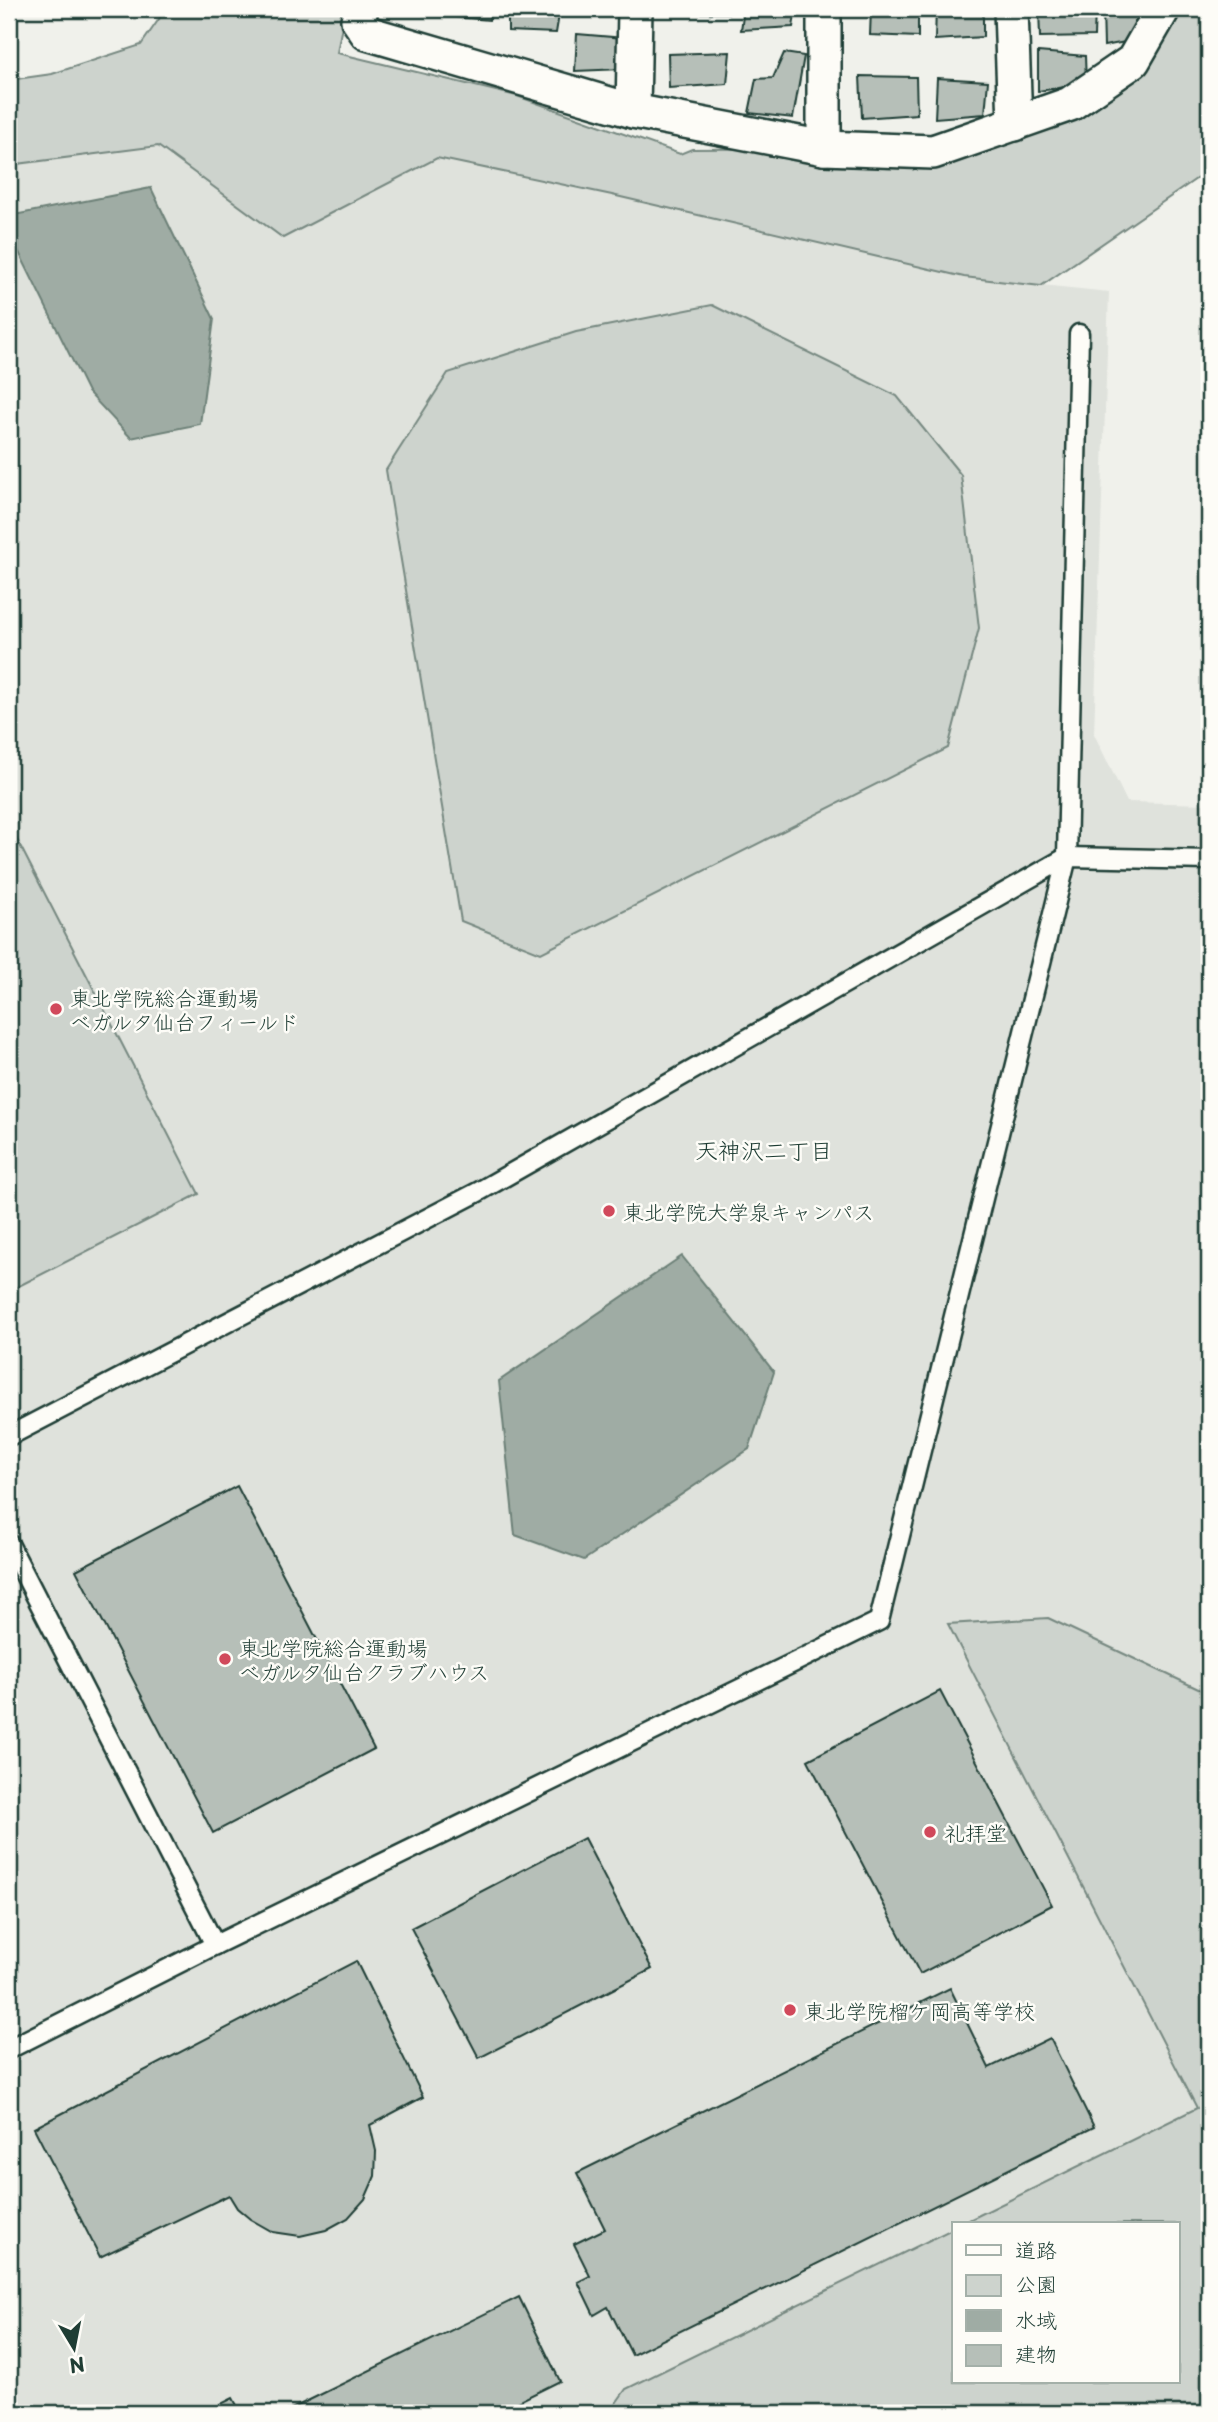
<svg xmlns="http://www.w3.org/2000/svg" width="1218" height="2422" font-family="'Playpen Sans','Klee One',sans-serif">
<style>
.built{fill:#dfe2dc}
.green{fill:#cdd3cd;stroke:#768880;stroke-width:2}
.water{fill:#9faca4;stroke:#6c8077;stroke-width:2}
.building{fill:#b6bfb8;stroke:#1f3d34;stroke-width:2}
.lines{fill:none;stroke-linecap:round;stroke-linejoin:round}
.lane-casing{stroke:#1f3d34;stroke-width:23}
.street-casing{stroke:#1f3d34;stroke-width:38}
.lane{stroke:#fdfcf7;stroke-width:18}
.street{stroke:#fdfcf7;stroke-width:33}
.poi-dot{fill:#d1495b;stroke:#fdfcf7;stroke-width:2.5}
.labels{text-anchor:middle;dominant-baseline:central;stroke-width:5;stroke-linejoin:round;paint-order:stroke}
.poi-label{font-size:21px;fill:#1f3d34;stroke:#fdfcf7;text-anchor:start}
.neighbourhood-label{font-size:23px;fill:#1f3d34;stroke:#fdfcf7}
</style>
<rect width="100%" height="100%" fill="#f0f1eb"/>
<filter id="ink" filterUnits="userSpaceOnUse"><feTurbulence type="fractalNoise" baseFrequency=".0143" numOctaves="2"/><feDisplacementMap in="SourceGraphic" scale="14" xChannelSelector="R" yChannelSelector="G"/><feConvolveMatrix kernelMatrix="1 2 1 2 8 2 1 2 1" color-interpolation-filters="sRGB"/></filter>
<g filter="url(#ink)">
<!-- built -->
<path class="built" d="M158 146 283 238 436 158 612 195 964 277 1109 292 1094 734 1127 802 1209 804V1694L1048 1618 949 1624 1198 2108 961 2224H954V2228L626 2389 609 2413H9V165Z"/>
<!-- green -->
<g class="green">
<path d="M166 9H345L337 53 517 96 680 154 692 149 824 148 933 152 1070 104 1163 9H1209V170L1041 286 964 277 612 195 437 158 283 238 158 146 9 165V80L52 74 141 45Z"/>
<path d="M712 305 897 396 961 475 979 628 948 748 541 953 461 921 386 470 448 373 576 332Z"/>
<path d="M9 824 199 1194 9 1291Z"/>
<path d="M1048 1618 1209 1694V2413H609L626 2389 954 2228V2382H1178V2224H961L1197 2108 948 1624Z"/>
</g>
<!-- water -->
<g class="water">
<path d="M151 188 214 319 200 424 131 438 88 392 9 232V216Z"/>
<path d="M682 1256 774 1372 749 1449 584 1560 515 1535 499 1381Z"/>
</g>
<!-- building -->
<g class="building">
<path d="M422 9H491L489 20 422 14Z"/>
<path d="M508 9H560L556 33 508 31Z"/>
<rect x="670" y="9" width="58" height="4"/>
<path d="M744 9H796L793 27 741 30Z"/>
<path d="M871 9H918V37L870 35Z"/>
<path d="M936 9H983V37L935 40Z"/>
<path d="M1039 9H1095L1094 36 1040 37Z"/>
<path d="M1103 9 1139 10 1136 40 1104 46Z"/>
<path d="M577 34 624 38 623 69 575 71Z"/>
<path d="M730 52 727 84 669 88 668 54Z"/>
<path d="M1038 52 1085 56 1086 84 1038 91Z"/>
<path d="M784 53 804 56 793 118 749 113 756 79 773 78Z"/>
<path d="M860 76 916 77 917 114 862 118Z"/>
<path d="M937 78 988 81 985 114 935 118Z"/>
<path d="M237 1486 374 1749 213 1833 76 1570Z"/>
<path d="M940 1691 1052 1905 920 1974 808 1760Z"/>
<path d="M584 1838 652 1969 479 2058 411 1928Z"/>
<path d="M356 1961 423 2097 370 2125 376 2151 375 2176 365 2199 348 2218 326 2230 300 2236 273 2232 250 2219 237 2208 229 2195 100 2257 34 2128Z"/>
<path d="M950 1988 989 2068 1050 2038 1094 2127 632 2355 608 2307 594 2315 578 2282 590 2276 574 2244 605 2229 577 2173Z"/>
<path d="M519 2297 560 2381 495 2413H283Z"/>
<path d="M233 2398 241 2413H203Z"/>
</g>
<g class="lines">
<!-- lane casing -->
<g class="lane-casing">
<g id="lane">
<path d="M9 1436 478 1192 1067 857 1209 860"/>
<path d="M9 1544 215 1945 879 1621 1067 857 1079 334"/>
<path d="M9 2049 215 1945"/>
</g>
</g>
<!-- street casing -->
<g class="street-casing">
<g id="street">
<path d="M361 9 358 20 367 33 633 111 824 148 933 152 1070 104 1133 61 1163 9"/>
<path d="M824 9V148"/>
<path d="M1011 9 1015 124"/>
<path d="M633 111 635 9"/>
</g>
</g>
<!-- lane -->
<use href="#lane" class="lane"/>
<!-- street -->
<use href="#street" class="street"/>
</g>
</g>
<!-- markers -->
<g class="poi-dot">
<circle cx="56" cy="1009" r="7"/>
<circle cx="609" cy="1211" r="7"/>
<circle cx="225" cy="1659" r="7"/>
<circle cx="930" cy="1832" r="7"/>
<circle cx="790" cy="2010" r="7"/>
</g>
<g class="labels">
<!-- poi labels -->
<g class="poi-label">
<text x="70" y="997">東北学院総合運動場<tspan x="70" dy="24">ベガルタ仙台フィールド</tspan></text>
<text x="623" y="1211">東北学院大学泉キャンパス</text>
<text x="239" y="1647">東北学院総合運動場<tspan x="239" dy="24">べガルタ仙台クラブハウス</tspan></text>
<text x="944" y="1832">礼拝堂</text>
<text x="804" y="2010">東北学院榴ケ岡高等学校</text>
</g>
<!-- neighbourhood labels -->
<g class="neighbourhood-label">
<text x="764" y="1149">天神沢二丁目</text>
</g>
</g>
<!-- margin -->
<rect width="1218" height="2422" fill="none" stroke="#fdfcf7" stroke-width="35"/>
<rect x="18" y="18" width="1183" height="2387" fill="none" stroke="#1f3d34" stroke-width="2.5" filter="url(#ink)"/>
<!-- legend -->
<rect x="952" y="2222" width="228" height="161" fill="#fdfcf7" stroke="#a4b0a9" stroke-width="2"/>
<rect x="966" y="2245" width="35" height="10" fill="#fdfcf7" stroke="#a4b0a9" stroke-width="2"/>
<text x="1015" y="2258" font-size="21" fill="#1f3d34">道路</text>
<rect x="966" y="2275" width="35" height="21" fill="#cdd3cd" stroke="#a4b0a9" stroke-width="2"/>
<text x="1015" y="2292" font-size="21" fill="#1f3d34">公園</text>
<rect x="966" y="2310" width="35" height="21" fill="#9faca4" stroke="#a4b0a9" stroke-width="2"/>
<text x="1015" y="2328" font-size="21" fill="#1f3d34">水域</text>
<rect x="966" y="2345" width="35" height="21" fill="#b6bfb8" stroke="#a4b0a9" stroke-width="2"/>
<text x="1015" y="2362" font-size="21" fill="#1f3d34">建物</text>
<!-- north arrow -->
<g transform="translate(74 2348) rotate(170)" stroke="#fdfcf7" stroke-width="5" paint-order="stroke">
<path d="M0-5L12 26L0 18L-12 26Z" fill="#1f3d34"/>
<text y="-10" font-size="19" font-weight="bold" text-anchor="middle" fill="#1f3d34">N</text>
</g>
</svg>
